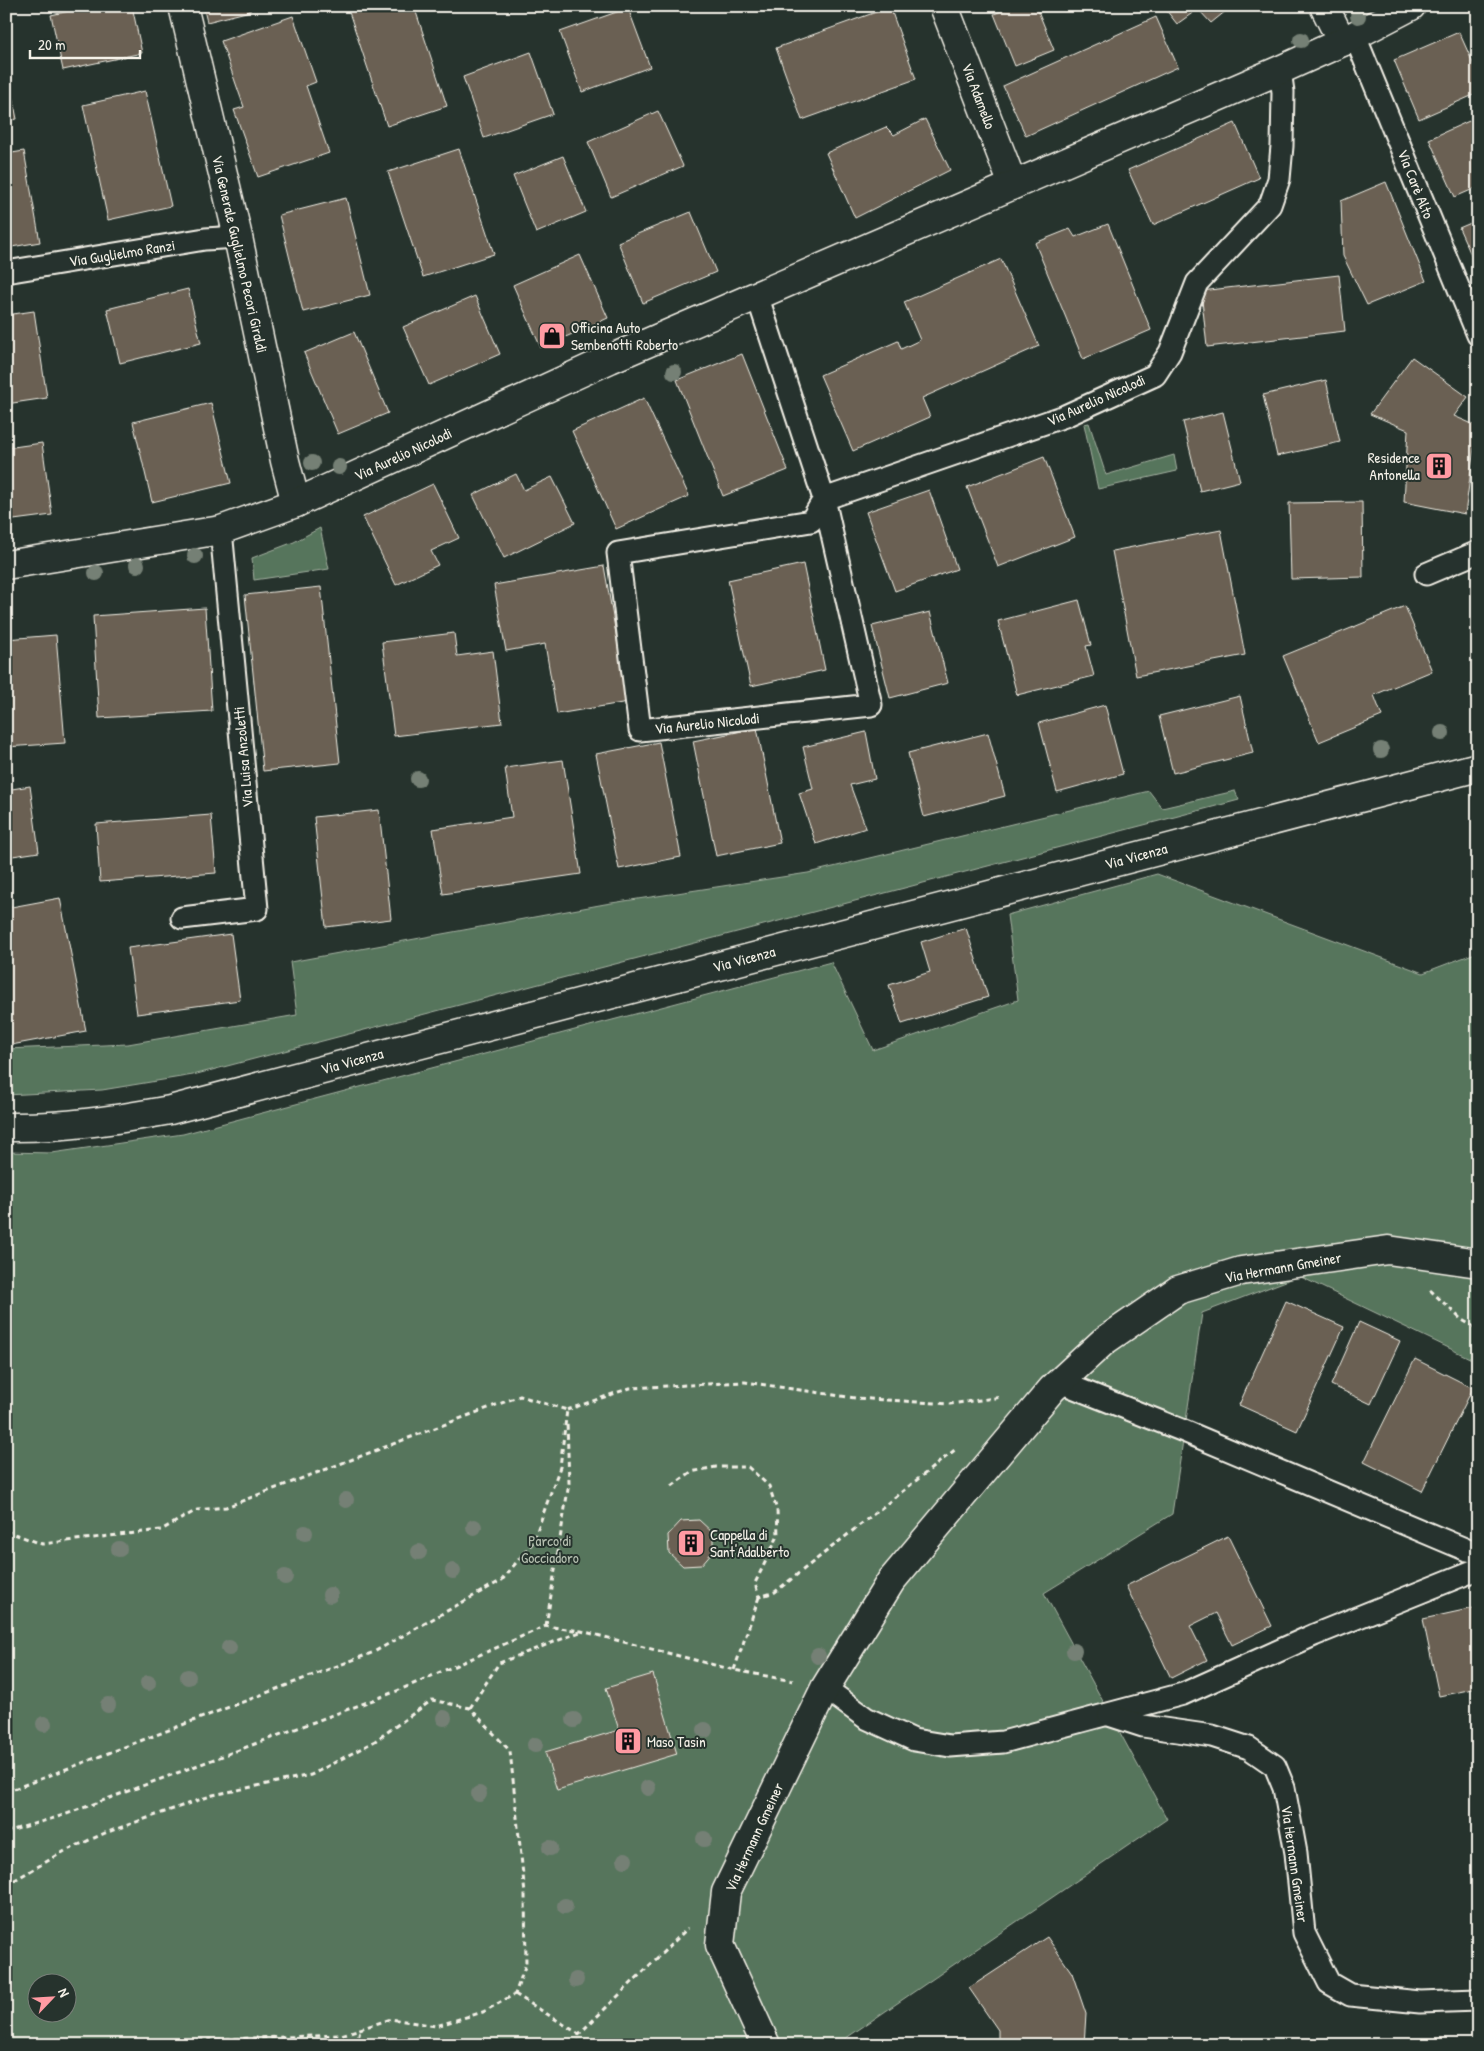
<svg xmlns="http://www.w3.org/2000/svg" width="1484" height="2051" font-family="'Patrick Hand',sans-serif">
<style>
.green{fill:#56745c;stroke:#a5b2a2;fill-rule:evenodd}
.building{fill:#6a6152;stroke:#f4f1e8}
.lines{fill:none;stroke-linecap:round;stroke-linejoin:round}
.lane-casing{stroke:#f4f1e8;stroke-width:25}
.street-casing{stroke:#f4f1e8;stroke-width:31}
.secondary-casing{stroke:#f4f1e8;stroke-width:31}
.path{stroke:#f4f1e8;stroke-width:3;stroke-dasharray:5 4;stroke-linecap:butt}
.lane{stroke:#26332d;stroke-width:21}
.street{stroke:#26332d;stroke-width:28}
.secondary{stroke:#26332d;stroke-width:28}
.tree{fill:#758075}
.labels{text-anchor:middle;dominant-baseline:central;stroke-width:4;stroke-linejoin:round;paint-order:stroke}
.street-label{font-size:15px;fill:#f4f1e8;stroke:#26332d}
.poi-label{font-size:15px;fill:#f4f1e8;stroke:#26332d;text-anchor:start}
.park-label{font-size:15px;fill:#b5bfb0;stroke:#26332d}
</style>
<rect width="100%" height="100%" fill="#26332d"/>
<filter id="ink" filterUnits="userSpaceOnUse"><feTurbulence type="fractalNoise" baseFrequency=".02" numOctaves="2"/><feDisplacementMap in="SourceGraphic" scale="10" xChannelSelector="R" yChannelSelector="G"/><feConvolveMatrix kernelMatrix="1 2 1 2 8 2 1 2 1" color-interpolation-filters="sRGB"/></filter>
<g filter="url(#ink)">
<!-- green -->
<g class="green">
<path d="M1089 423 1106 475 1174 455 1177 471 1098 489 1084 424Z"/>
<path d="M320 528 329 569 254 580 252 558 294 542Z"/>
<path d="M1149 791 1162 808 1235 791 1239 800 193 1075 102 1090 6 1095V1049L128 1044 297 1015 290 962 605 904 808 873Z"/>
<path d="M1157 874 1423 973 1478 952V1362L1299 1276 1202 1313 1172 1514 1044 1593 1167 1819 836 2045H6V1152L52 1153 183 1134 831 962 873 1050 1018 1000 1007 915ZM38 1984H68V2014H38Z"/>
</g>
<!-- building -->
<g class="building">
<path d="M93 6H132L142 53 63 70 51 15Z"/>
<path d="M203 6H251L250 11 207 22Z"/>
<path d="M365 6H414L447 106 387 126 349 12Z"/>
<path d="M1013 6H1036L1054 50 1015 66 994 14Z"/>
<path d="M1163 6H1232L1211 23 1198 9 1177 24Z"/>
<path d="M890 7 916 79 802 120 776 48Z"/>
<path d="M628 8 650 67 582 92 560 32Z"/>
<path d="M293 16 316 82 306 86 329 153 258 177 234 110 244 107 221 41Z"/>
<path d="M1156 17 1178 67 1026 136 1003 86Z"/>
<path d="M1459 32 1478 74V93L1419 119 1394 60Z"/>
<path d="M531 52 553 114 484 138 463 77Z"/>
<path d="M6 66 17 119 6 121Z"/>
<path d="M145 91 171 206 108 220 83 105Z"/>
<path d="M658 111 683 166 611 197 588 142Z"/>
<path d="M1478 117V187L1455 197 1429 139Z"/>
<path d="M925 119 950 170 855 218 826 153 886 127 894 135Z"/>
<path d="M1235 123 1259 178 1153 225 1128 170Z"/>
<path d="M459 149 494 254 423 277 388 172Z"/>
<path d="M24 151 40 242 6 248V154Z"/>
<path d="M563 156 586 212 536 233 513 176Z"/>
<path d="M1386 182 1426 281 1367 305 1343 256 1341 201Z"/>
<path d="M346 198 370 295 303 312 279 215Z"/>
<path d="M691 212 716 272 643 303 618 242Z"/>
<path d="M1478 220V270L1459 228Z"/>
<path d="M1108 224 1151 330 1083 359 1035 243 1070 229 1075 237Z"/>
<path d="M580 255 608 318 541 348 513 285Z"/>
<path d="M1001 259 1039 346 922 398 930 417 853 451 820 375 898 341 901 349 920 340 904 302Z"/>
<path d="M1339 275 1345 331 1207 347 1201 291Z"/>
<path d="M188 289 201 343 120 363 107 309Z"/>
<path d="M475 296 500 354 429 385 403 327Z"/>
<path d="M34 311 47 398 6 404V315Z"/>
<path d="M354 332 388 413 338 434 304 353Z"/>
<path d="M742 354 788 470 723 496 677 380Z"/>
<path d="M1412 357 1468 397 1454 416 1477 426 1465 514 1404 502 1408 430 1370 414Z"/>
<path d="M1326 380 1340 442 1277 456 1263 395Z"/>
<path d="M644 398 689 496 616 529 572 431Z"/>
<path d="M211 403 231 483 152 502 133 422Z"/>
<path d="M1223 412 1240 481 1200 491 1183 422Z"/>
<path d="M42 443 52 515 6 521V448Z"/>
<path d="M1044 457 1075 537 998 567 967 487Z"/>
<path d="M516 474 524 490 552 477 575 523 504 558 473 495Z"/>
<path d="M433 484 459 538 431 551 438 565 396 585 363 517Z"/>
<path d="M929 490 957 569 895 591 866 512Z"/>
<path d="M1362 502 1363 577 1291 579 1289 503Z"/>
<path d="M1221 530 1245 655 1136 676 1112 551Z"/>
<path d="M803 564 825 670 751 686 728 580Z"/>
<path d="M604 566 628 702 557 714 545 644 506 651 494 585Z"/>
<path d="M321 587 340 763 263 771 245 595Z"/>
<path d="M1079 600 1091 645 1086 646 1094 676 1017 695 998 621Z"/>
<path d="M1405 606 1432 671 1374 695 1382 716 1319 742 1283 656Z"/>
<path d="M205 608 212 711 99 718 93 616Z"/>
<path d="M930 612 948 683 890 698 872 626Z"/>
<path d="M454 633 457 656 493 651 502 723 394 736 382 642Z"/>
<path d="M56 635 65 743 6 747V639Z"/>
<path d="M1240 696 1253 753 1173 773 1159 716Z"/>
<path d="M1105 705 1123 774 1057 792 1039 723Z"/>
<path d="M757 728 780 843 716 856 693 741Z"/>
<path d="M866 732 875 779 850 785 866 828 816 844 799 793 813 789 803 747Z"/>
<path d="M988 733 1005 796 924 817 908 753Z"/>
<path d="M659 742 681 857 619 869 596 754Z"/>
<path d="M563 760 581 874 443 894 433 829 512 817 505 768Z"/>
<path d="M30 786 39 852 6 857V790Z"/>
<path d="M379 810 391 919 326 927 314 817Z"/>
<path d="M211 815 216 873 100 882 96 824Z"/>
<path d="M60 898 86 1031 6 1046V984L8 983 6 974V908Z"/>
<path d="M966 928 988 997 902 1024 889 985 930 972 921 942Z"/>
<path d="M231 934 240 1000 137 1014 128 948Z"/>
<path d="M1286 1301 1344 1327 1297 1431 1239 1405Z"/>
<path d="M1359 1322 1400 1341 1371 1404 1331 1385Z"/>
<path d="M1415 1359 1473 1388 1422 1491 1364 1462Z"/>
<path d="M699 1520 713 1533V1551L701 1565 683 1566 669 1553 668 1535 681 1521Z"/>
<path d="M1228 1536 1272 1626 1232 1645 1216 1613 1190 1626 1207 1660 1171 1678 1126 1586Z"/>
<path d="M1478 1607V1688L1439 1696 1423 1619Z"/>
<path d="M653 1674 677 1754 557 1790 545 1752 619 1730 606 1688Z"/>
<path d="M1047 1937 1072 1973 1086 2014 1084 2045H998V2030L969 1988Z"/>
</g>
<g class="lines">
<!-- lane casing -->
<g class="lane-casing">
<g id="lane">
<path d="M1354 34 1478 335"/>
<path d="M6 272 205 239 238 237"/>
<path d="M757 295 824 499 811 521 618 553 640 730 871 705 824 499 1065 416 1155 375 1170 352 1197 283 1270 205 1279 179 1282 146 1283 92 1280 70"/>
<path d="M1426 574 1478 552"/>
<path d="M182 918 257 909 221 530"/>
<path d="M1060 1382 1184 1431 1467 1550 1478 1552"/>
<path d="M825 1688 866 1718 914 1740 950 1746 1003 1742 1183 1694 1314 1635 1478 1569"/>
<path d="M1109 1715 1143 1726 1212 1736 1249 1748 1275 1766 1284 1788 1296 1853 1304 1933 1329 1983 1350 1995 1420 2002 1478 2000"/>
</g>
</g>
<!-- street casing -->
<g class="street-casing">
<g id="street">
<path d="M183 6 238 237 285 461 296 503"/>
<path d="M944 6 1013 185"/>
<path d="M1324 6 1342 42"/>
<path d="M6 565 221 530 296 503 610 359 1280 70 1342 42 1411 6"/>
<path d="M766 2045 720 1945 726 1892 825 1688 891 1581 1052 1389 1104 1341 1178 1290 1241 1271 1388 1250 1478 1263"/>
</g>
</g>
<!-- secondary casing -->
<g class="secondary-casing">
<path id="secondary" d="M6 1127C62 1128 115 1120 170 1110L1478 767"/>
</g>
<!-- path -->
<g class="path">
<path d="M1430 1290 1462 1320 1478 1329"/>
<path d="M567 1410 630 1388 745 1382 855 1398 950 1404 1002 1397"/>
<path d="M672 1486 691 1472 716 1467H748L769 1486 777 1510 778 1536 755 1583 759 1597 775 1592 956 1449"/>
<path d="M6 1531 42 1544 161 1530 197 1510 226 1507 520 1396 567 1410 560 1467 533 1542 502 1580 374 1652 6 1792"/>
<path d="M546 1626 569 1483 567 1421"/>
<path d="M734 1670 759 1597"/>
<path d="M470 1708 499 1663 580 1632"/>
<path d="M6 1832 64 1815 397 1691 546 1626 581 1631 734 1670 793 1681"/>
<path d="M6 1885 65 1851 105 1833 213 1795 311 1775 375 1741 432 1700 470 1708 510 1751 525 1894 526 1964 515 1994 483 2012 436 2026 391 2019 341 2035 197 2040 182 2045"/>
<path d="M515 1994 579 2034"/>
<path d="M357 2045 360 2029"/>
<path d="M578 2045 579 2034 688 1928"/>
</g>
<!-- lane -->
<use href="#lane" class="lane"/>
<!-- street -->
<use href="#street" class="street"/>
<!-- secondary -->
<use href="#secondary" class="secondary"/>
</g>
<!-- trees -->
<g class="tree">
<circle cx="1358" cy="16" r="8"/>
<circle cx="1301" cy="40" r="8"/>
<circle cx="674" cy="372" r="8"/>
<circle cx="312" cy="463" r="8"/>
<circle cx="339" cy="467" r="8"/>
<circle cx="195" cy="556" r="8"/>
<circle cx="137" cy="565" r="8"/>
<circle cx="96" cy="573" r="8"/>
<circle cx="1442" cy="733" r="8"/>
<circle cx="1381" cy="750" r="8"/>
<circle cx="418" cy="779" r="8"/>
<circle cx="346" cy="1500" r="8"/>
<circle cx="474" cy="1527" r="8"/>
<circle cx="305" cy="1533" r="8"/>
<circle cx="119" cy="1549" r="8"/>
<circle cx="419" cy="1552" r="8"/>
<circle cx="453" cy="1571" r="8"/>
<circle cx="285" cy="1577" r="8"/>
<circle cx="330" cy="1595" r="8"/>
<circle cx="229" cy="1648" r="8"/>
<circle cx="1074" cy="1651" r="8"/>
<circle cx="818" cy="1656" r="8"/>
<circle cx="188" cy="1677" r="8"/>
<circle cx="148" cy="1683" r="8"/>
<circle cx="108" cy="1705" r="8"/>
<circle cx="444" cy="1718" r="8"/>
<circle cx="574" cy="1720" r="8"/>
<circle cx="44" cy="1724" r="8"/>
<circle cx="705" cy="1730" r="8"/>
<circle cx="535" cy="1745" r="8"/>
<circle cx="648" cy="1788" r="8"/>
<circle cx="479" cy="1794" r="8"/>
<circle cx="704" cy="1839" r="8"/>
<circle cx="550" cy="1848" r="8"/>
<circle cx="625" cy="1860" r="8"/>
<circle cx="565" cy="1906" r="8"/>
<circle cx="576" cy="1980" r="8"/>
</g>
</g>
<!-- icons -->
<defs>
<g id="shop-square" transform="scale(1.4375)"><rect x="-9" y="-9" width="18" height="18" rx="4" fill="#ff9aa2" stroke="#26332d"/><path d="M-5-2.5h2.3a2.7 3.5 0 0 1 5.4 0H5L5.5 6h-11ZM-1.5-2.5h3a1.5 2.3 0 0 0-3 0Z" fill="#111"/></g>
<g id="building-square" transform="scale(1.4375)"><rect x="-9" y="-9" width="18" height="18" rx="4" fill="#ff9aa2" stroke="#26332d"/><path d="M-4-6H4V6H1V3H-1V6H-4ZM-2.5-4.3h1.7v1.8h-1.7ZM.8-4.3h1.7v1.8H.8ZM-2.5-1h1.7V.8h-1.7ZM.8-1h1.7V.8H.8Z" fill="#111"/></g>
</defs>
<g fill-rule="evenodd">
<use href="#shop-square" x="552" y="336"/>
<use href="#building-square" x="1439" y="466"/>
<use href="#building-square" x="691" y="1543"/>
<use href="#building-square" x="628" y="1741"/>
</g>
<g class="labels">
<!-- street labels -->
<g class="street-label">
<text transform="translate(979 96) rotate(69)">Via Adamello</text>
<text transform="translate(1416 184) rotate(68)">Via Carè Alto</text>
<text transform="translate(122 253) rotate(-9)">Via Guglielmo Ranzi</text>
<text transform="translate(240 254) rotate(77)">Via Generale Guglielmo Pecori Giraldi</text>
<text transform="translate(1096 400) rotate(-24)">Via Aurelio Nicolodi</text>
<text transform="translate(403 454) rotate(-25)">Via Aurelio Nicolodi</text>
<text transform="translate(707 723) rotate(-6)">Via Aurelio Nicolodi</text>
<text transform="translate(243 757) rotate(-95)">Via Luisa Anzoletti</text>
<text transform="translate(1136 856) rotate(-15)">Via Vicenza</text>
<text transform="translate(744 959) rotate(-15)">Via Vicenza</text>
<text transform="translate(352 1061) rotate(-15)">Via Vicenza</text>
<text transform="translate(1283 1267) rotate(-10)">Via Hermann Gmeiner</text>
<text transform="translate(754 1837) rotate(-65)">Via Hermann Gmeiner</text>
<text transform="translate(1295 1864) rotate(82)">Via Hermann Gmeiner</text>
</g>
<!-- poi labels -->
<g class="poi-label">
<text x="571" y="327">Officina Auto<tspan x="571" dy="17">Sembenotti Roberto</tspan></text>
<text x="1420" y="457" text-anchor="end">Residence<tspan x="1420" dy="17">Antonella</tspan></text>
<text x="710" y="1534">Cappella di<tspan x="710" dy="17">Sant'Adalberto</tspan></text>
<text x="647" y="1741">Maso Tasin</text>
</g>
<!-- park labels -->
<g class="park-label">
<text x="550" y="1540">Parco di<tspan x="550" dy="17">Gocciadoro</tspan></text>
</g>
</g>
<!-- margin -->
<rect width="1484" height="2051" fill="none" stroke="#26332d" stroke-width="25"/>
<rect x="12" y="12" width="1459" height="2026" fill="none" stroke="#f4f1e8" stroke-width="2" filter="url(#ink)"/>
<!-- north arrow -->
<g transform="translate(52 1998) rotate(65)"><circle r="24" fill="#26332d" stroke="#787f78"/>
<path d="M0-4L9 19L0 12L-9 19Z" fill="#ff9aa2"/>
<text y="-8" font-size="14" font-weight="bold" text-anchor="middle" fill="#f4f1e8">N</text>
</g>
<!-- scale -->
<path d="M30 50v8h110v-8" fill="none" stroke="#f4f1e8" stroke-width="2.5"/>
<text x="38" y="50" font-size="15" fill="#f4f1e8" stroke="#26332d" stroke-width="4" paint-order="stroke">20 m</text>
</svg>
